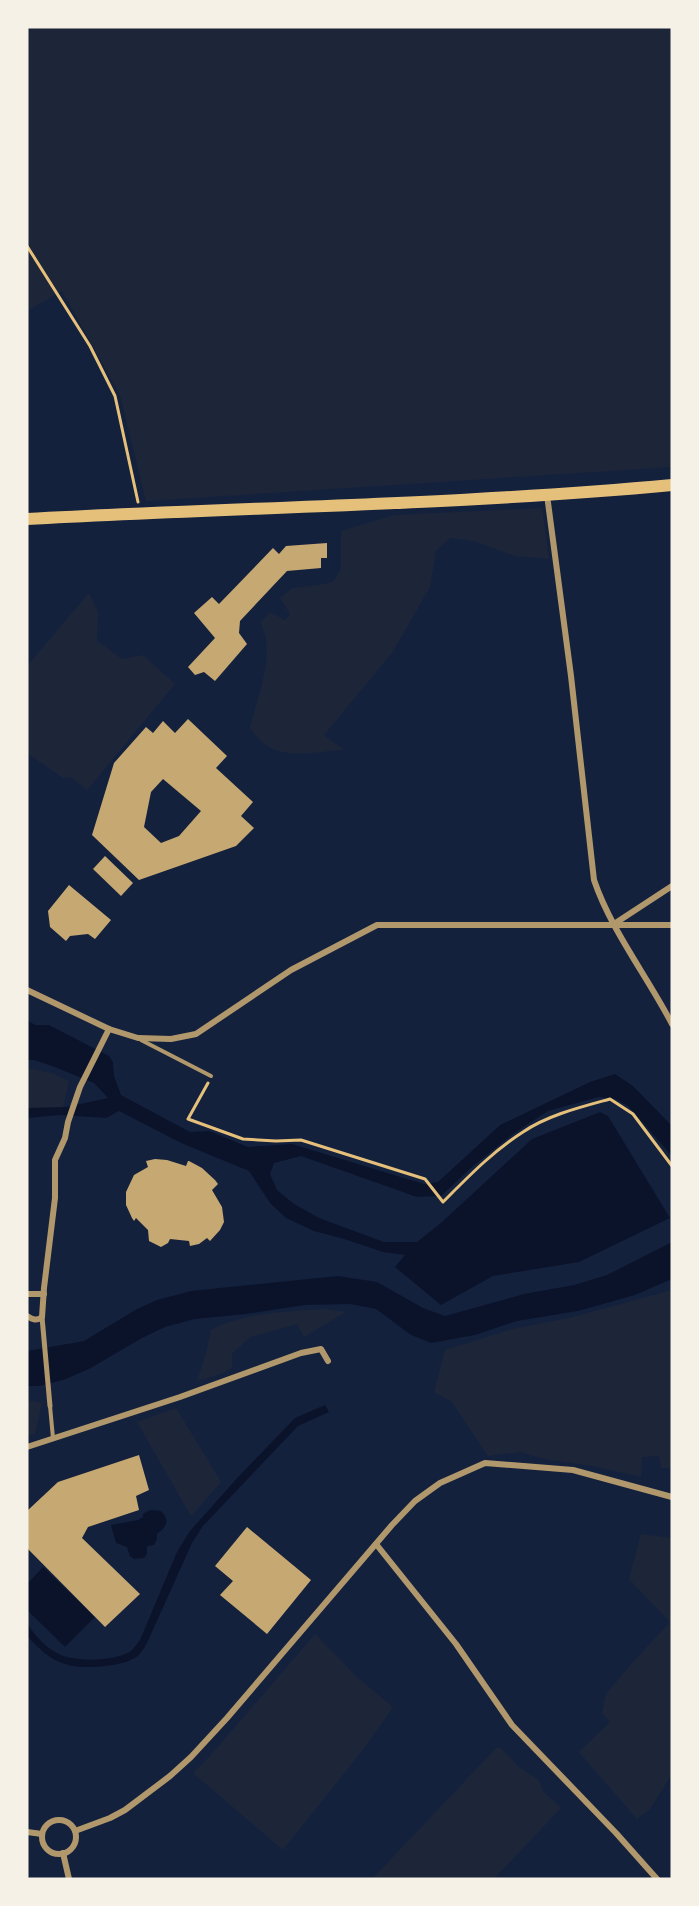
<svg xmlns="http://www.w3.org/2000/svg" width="699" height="1906" font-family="'Alegreya Sans',sans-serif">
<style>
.green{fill:#1d2539}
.water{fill:#0b132b}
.building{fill:#c6a872;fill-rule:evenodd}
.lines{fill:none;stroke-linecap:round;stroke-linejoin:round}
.path{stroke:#e5c07b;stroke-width:3}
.service{stroke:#b1986c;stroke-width:4}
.pedestrian{stroke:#b1986c;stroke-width:5}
.minor{stroke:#b1986c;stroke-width:6}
.secondary{stroke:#e5c07b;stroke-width:12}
</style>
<rect width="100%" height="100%" fill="#14213d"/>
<!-- green -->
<g class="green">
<path d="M27 27H672V467L146 501 120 395 62 291 27 311Z"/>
<path d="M542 508 549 559 515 556 474 541 450 538 436 551 430 587 392 653 324 735 344 750C319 751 283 761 262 742 258 738 254 733 250 728 257 698 277 651 260 623L270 612 285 620 290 614 280 598 292 588 319 585 333 582 341 569V531L394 515Z"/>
<path d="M89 593 98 612 97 641 122 659 143 655 175 684 87 790 71 777 63 778 27 753V666Z"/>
<path d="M27 1068 52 1073 69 1081 63 1108 27 1111Z"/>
<path d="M672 1290V1471L668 1468H661L659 1456 642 1457 641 1477 593 1466 548 1460 520 1452 488 1456 452 1402 434 1392 445 1350 512 1329 569 1318Z"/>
<path d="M326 1309 346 1312 304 1337 297 1324 250 1337 232 1354V1368L221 1374 197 1381 207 1350 211 1330C241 1313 291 1311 326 1309Z"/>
<path d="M27 1400 42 1403 35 1434 27 1436Z"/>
<path d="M176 1408 221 1482 191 1516 137 1422Z"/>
<path d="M641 1534 672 1538V1774L650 1809 637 1819 579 1752 610 1722 602 1713 606 1694 633 1662 670 1622 629 1579Z"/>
<path d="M315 1634 358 1678 393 1707 362 1751 283 1850 193 1773 210 1756Z"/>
<path d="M497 1747 502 1749 519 1767 539 1780 543 1791 561 1808 494 1879H372Z"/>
</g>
<!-- water -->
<g class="water">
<path d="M27 1020 35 1025H49L109 1056 113 1062 114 1076 121 1095 190 1132 209 1131 248 1147 292 1144 424 1184 438 1182 500 1125 590 1082 615 1074 633 1086 672 1126V1156L628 1106 615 1099 599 1097 548 1111 513 1134 473 1166 441 1196 417 1197 301 1156 274 1163 270 1174 277 1190 294 1204 319 1218 384 1242H417L442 1222 532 1139 600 1112 608 1116 670 1218 579 1262 493 1276 441 1305 395 1267 405 1255 383 1252 344 1239 314 1231 286 1218 270 1203 249 1171 181 1143 119 1111 106 1118 60 1115 27 1118V1108L66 1107 108 1098 94 1083 52 1066 34 1060H27Z"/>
<path d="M672 1242V1279L635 1295 578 1311 517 1321 475 1335 431 1343 411 1335 376 1309 350 1304 305 1305 246 1314 195 1319 165 1327 142 1338 89 1369 63 1380 39 1386H27V1351L84 1341 137 1309 157 1300 191 1291 338 1276 377 1282 423 1308 445 1316 524 1294 574 1285 607 1275Z"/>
<path d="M325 1405 329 1412 298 1426 203 1526 192 1543 147 1643C144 1648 140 1655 135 1658 119 1667 82 1670 65 1664 49 1660 38 1647 27 1636V1623C35 1636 47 1649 61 1655 78 1662 116 1661 131 1651 134 1648 137 1644 140 1640L177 1552 190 1531 239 1476 295 1418Z"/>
<path d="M150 1510 161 1511C170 1520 167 1527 157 1534V1539L154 1545 147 1546V1554L144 1558 134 1559 130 1556 127 1547 116 1543 111 1525 138 1520 143 1517V1514Z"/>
<path d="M43 1567 95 1617 65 1647 27 1610V1584Z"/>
</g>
<!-- building -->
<g class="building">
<path d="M327 543V558H321V568L287 571 240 621 239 633 247 644 215 681 204 672 195 675 188 667 215 638 194 613 212 597 219 604 273 548 279 554 286 546Z"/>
<path d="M188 719 227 756 216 768 253 802 241 816 254 828 236 846 139 880 92 835 114 763 146 727 153 733 163 721 175 733ZM163 779 201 811 179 836 161 843 144 827 151 792Z"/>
<path d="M105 856 133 883 121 896 93 869Z"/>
<path d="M69 885 111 920 95 939 88 934 70 936 66 941 50 927 48 911Z"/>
<path d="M155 1159 167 1160 186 1166 188 1161H189L202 1168 215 1180 218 1184 212 1190 222 1207 224 1222 220 1230 210 1241 207 1238 199 1244 190 1246 189 1241 170 1239 168 1243 161 1247 149 1241 148 1230 136 1218 134 1221 132 1218 126 1205V1192L134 1175 148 1167 146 1161Z"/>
<path d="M139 1455 149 1490 136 1496 139 1510 88 1527 82 1538 140 1594 105 1627 27 1548V1511L58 1482Z"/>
<path d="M247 1527 311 1580 267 1634 220 1595 233 1581 215 1566Z"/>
</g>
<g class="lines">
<!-- path -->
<g class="path">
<path d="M27 246 90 346 115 396 138 502"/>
<path d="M208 1083 188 1119 243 1139 276 1141 301 1140 425 1179 443 1202C468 1177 493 1151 523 1132 548 1115 581 1107 610 1099L633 1114 672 1166"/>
</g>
<!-- service -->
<g class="service">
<path d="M141 1040 211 1076"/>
<path d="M50 1406 53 1438"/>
</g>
<!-- pedestrian -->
<path class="pedestrian" d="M42 1317 50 1406"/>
<!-- minor -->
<g class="minor">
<path d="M547 495 571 676 594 880C611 930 647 976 672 1024"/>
<path d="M614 924 672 886"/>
<path d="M27 990 109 1029 138 1038 171 1039 196 1034 291 970 377 925H672"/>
<path d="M27 1294H44"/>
<path d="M27 1316C33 1320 37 1321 42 1317L44 1288 55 1198V1160L65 1138 68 1122 80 1087 109 1029"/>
<path d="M27 1447 180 1397 301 1353 321 1349 328 1361"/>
<path d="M376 1544 456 1644 512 1725 616 1833 657 1879"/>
<circle cx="59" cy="1837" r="17"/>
<path d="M75 1831 110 1818 125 1810 170 1776 191 1757 227 1718 392 1525 415 1501 440 1483 485 1463 573 1470 672 1497"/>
<path d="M27 1832 42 1834"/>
<path d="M63 1853 69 1879"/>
</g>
<!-- secondary -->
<path class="secondary" d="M27 519C242 507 458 505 672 485"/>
</g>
<!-- border -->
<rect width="699" height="1906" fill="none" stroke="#f6f1e7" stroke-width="57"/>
</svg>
